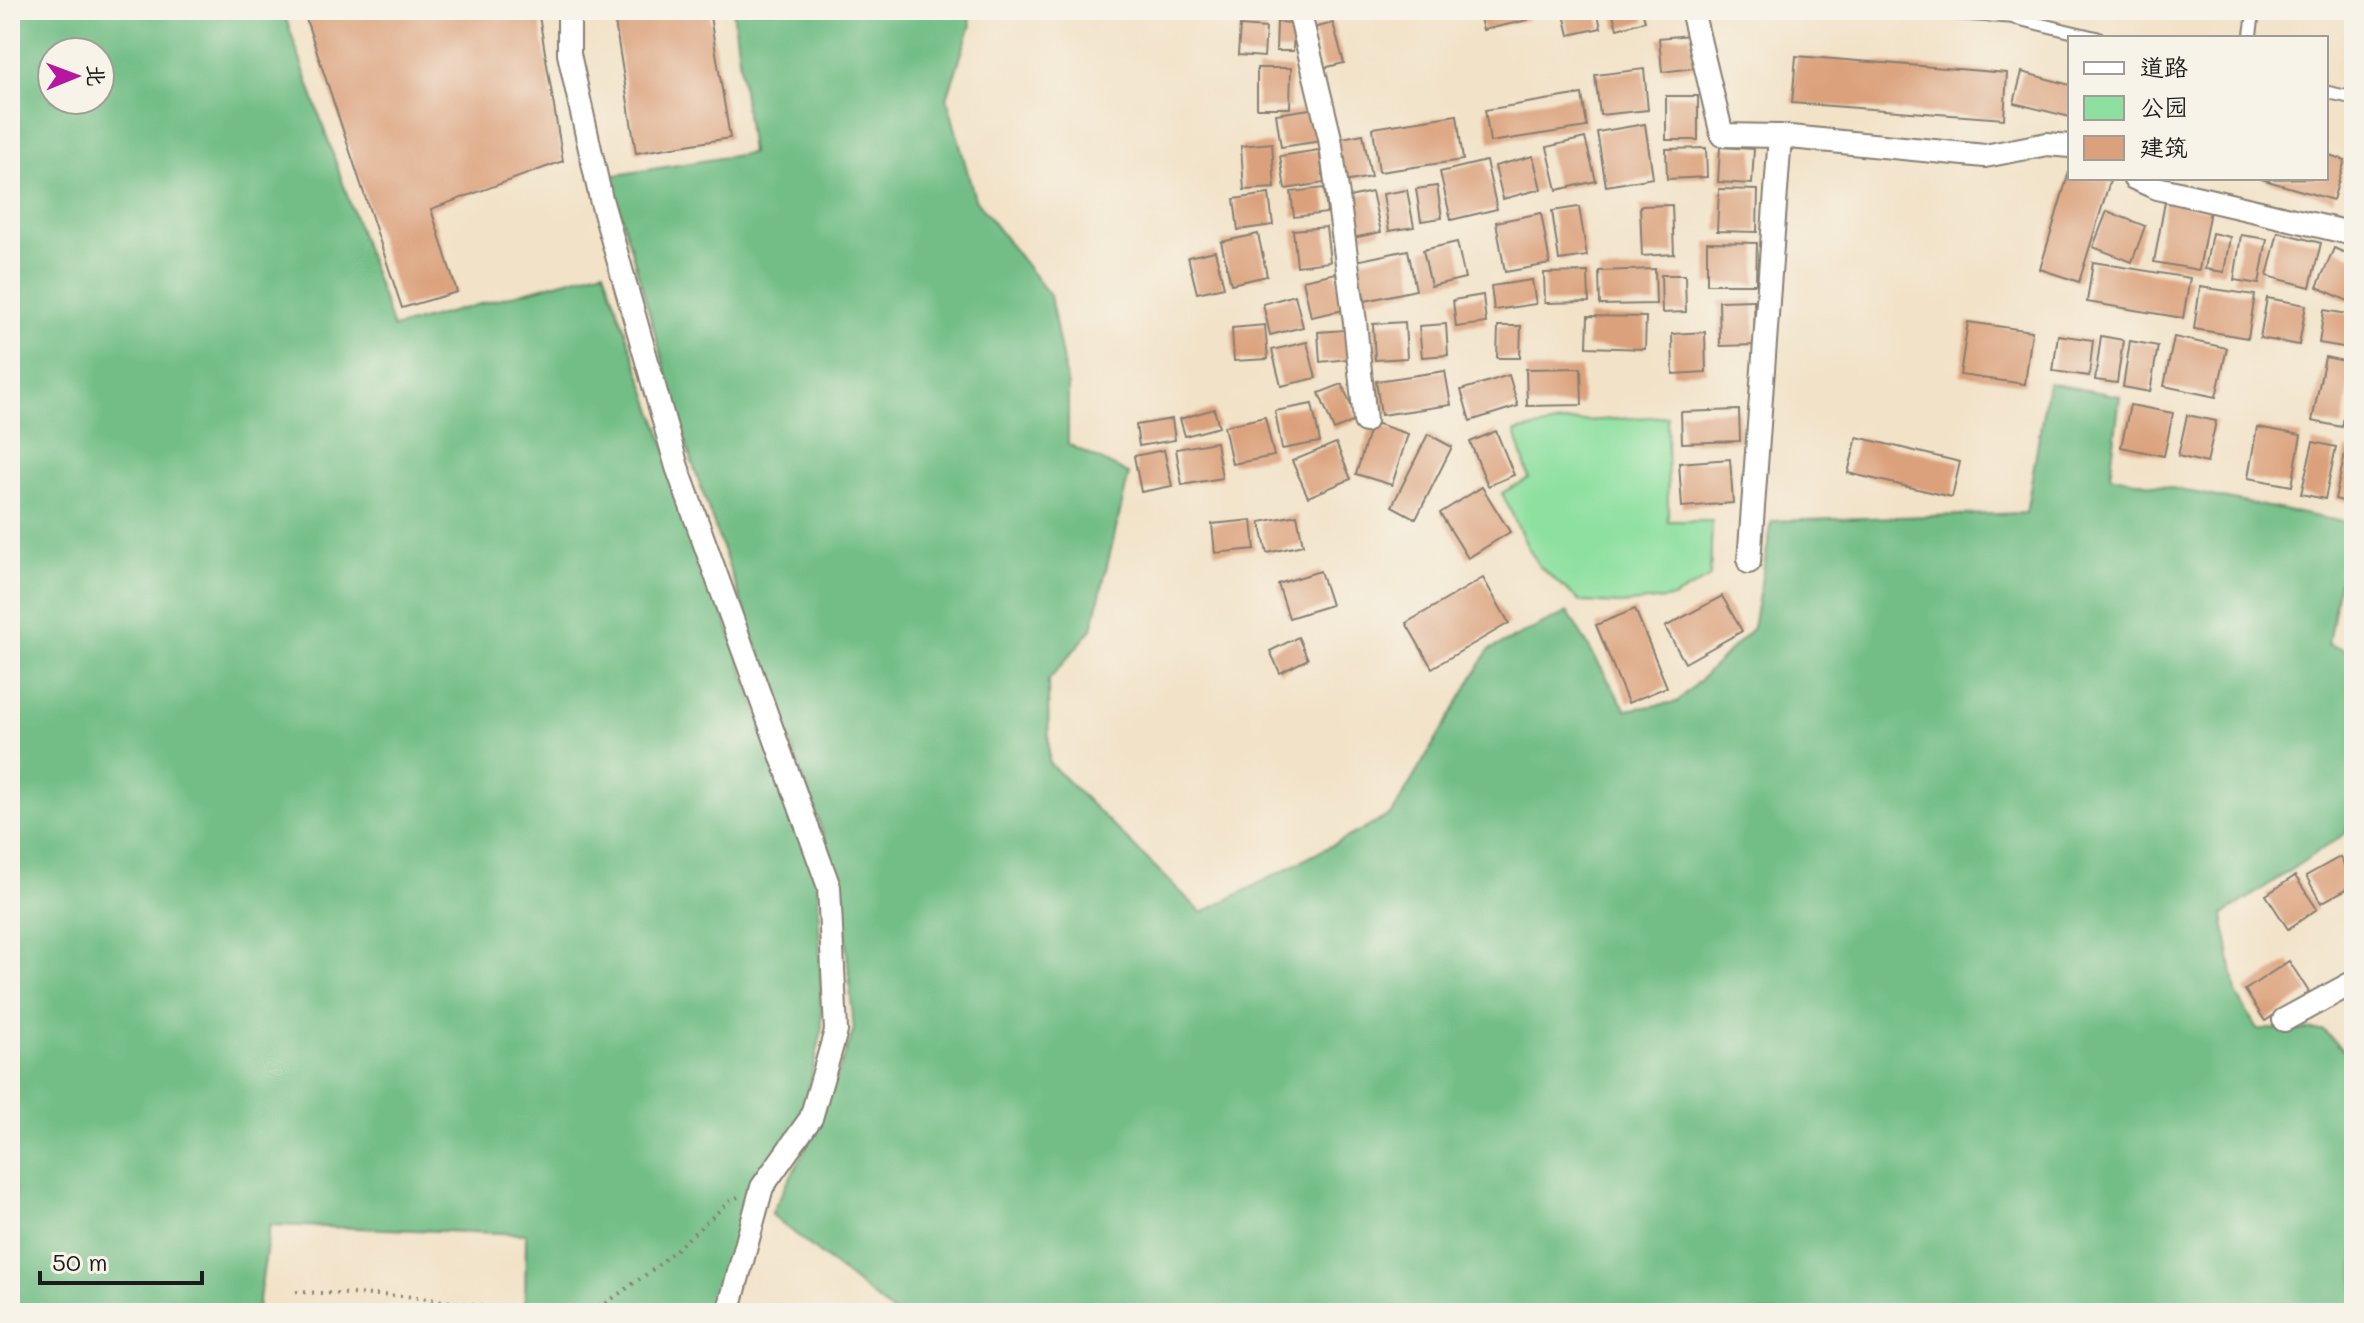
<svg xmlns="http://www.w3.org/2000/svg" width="2364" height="1323" font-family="Mali,'LXGW WenKai TC',sans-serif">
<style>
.green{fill:#8ee0a0;stroke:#557e5e;stroke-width:2}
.forest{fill:#72be86;stroke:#476d51;stroke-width:2;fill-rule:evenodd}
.building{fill:#dba17c}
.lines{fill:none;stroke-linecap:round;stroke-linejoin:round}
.service-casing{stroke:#877f72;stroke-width:15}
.minor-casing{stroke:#877f72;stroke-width:26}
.path{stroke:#877f72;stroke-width:4;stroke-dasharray:2 6;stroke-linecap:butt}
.service{stroke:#fff;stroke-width:11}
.minor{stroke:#fff;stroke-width:22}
</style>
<rect width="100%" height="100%" fill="#f7f3e8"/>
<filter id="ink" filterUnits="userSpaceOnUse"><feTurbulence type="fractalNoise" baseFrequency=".0125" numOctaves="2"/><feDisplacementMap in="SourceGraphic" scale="16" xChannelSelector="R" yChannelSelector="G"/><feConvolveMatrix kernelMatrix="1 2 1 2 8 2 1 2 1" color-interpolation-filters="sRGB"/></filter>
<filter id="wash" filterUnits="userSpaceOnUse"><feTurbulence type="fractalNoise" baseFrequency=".006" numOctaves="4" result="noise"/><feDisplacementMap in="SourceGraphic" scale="32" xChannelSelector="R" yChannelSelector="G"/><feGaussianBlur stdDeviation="1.8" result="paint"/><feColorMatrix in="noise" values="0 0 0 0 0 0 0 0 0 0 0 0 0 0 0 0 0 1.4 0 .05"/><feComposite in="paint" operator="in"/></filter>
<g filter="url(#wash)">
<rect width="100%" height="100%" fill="#f2e2c7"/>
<!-- green -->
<path class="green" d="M1667 416 1668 521H1712L1710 577 1673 598 1621 604 1581 602 1540 567 1527 546 1502 493 1529 478 1515 432 1566 422Z"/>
<!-- forest -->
<g class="forest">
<path d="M10 10H283L393 328 604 270 818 886 822 1031 801 1119 745 1198 714 1313H525L526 1234 270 1225 257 1313H10ZM52 52H100V100H52Z"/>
<path d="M733 10H967L971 25 947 98 975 199 1050 296 1068 388V444L1129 474 1092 629 1048 681 1049 763 1202 913 1392 814 1489 650 1568 612 1626 710 1677 702 1753 628 1772 521 2026 513 2048 383 2120 396 2110 476 2349 523 2328 644 2354 652V791L2346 833 2223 915 2236 993 2257 1029 2323 1030 2354 1061V1313H893L771 1214 817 1127 854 1031 841 885 691 459 610 176 751 153Z"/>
</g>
<g id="blocks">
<!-- building -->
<g class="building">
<path d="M303 10H538L563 161 431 209 457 292 402 308Z"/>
<path d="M613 10H709L730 138 636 153Z"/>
<path d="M1478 10H1526L1528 20 1483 30Z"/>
<path d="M1563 10H1597L1601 28 1569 35Z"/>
<path d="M1612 10H1642L1645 21 1617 29Z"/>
<path d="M1277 22 1294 23 1293 51H1276Z"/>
<path d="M1333 23 1344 63 1323 68 1313 28Z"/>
<path d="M1240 26 1266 28 1264 57 1238 55Z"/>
<path d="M1690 35 1695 68 1662 72 1659 38Z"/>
<path d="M1796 56 2007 73 2004 119 1792 103Z"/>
<path d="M1257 68H1291L1290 108H1257Z"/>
<path d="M1644 69 1648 110 1600 115 1595 75Z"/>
<path d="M2022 72 2070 85V117L2014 103Z"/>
<path d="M1582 94 1587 127 1490 142 1485 110Z"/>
<rect x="1666" y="96" width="32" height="44"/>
<path d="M1317 108 1322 141 1281 147 1276 114Z"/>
<path d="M1457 115 1463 160 1379 172 1373 128Z"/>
<path d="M1645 124 1653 178 1606 186 1597 132Z"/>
<path d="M1363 134 1371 177 1344 182 1337 139Z"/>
<path d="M1585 138 1596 181 1557 190 1547 147Z"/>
<path d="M1272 143 1275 188 1244 190 1241 146Z"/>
<path d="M1720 147 1754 149 1752 184 1718 182Z"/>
<path d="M1706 148 1707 177 1667 179 1666 149Z"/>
<path d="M1319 150 1324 183 1285 189 1280 156Z"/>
<path d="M2326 154 2345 160 2333 200 2261 179 2326 178Z"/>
<path d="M1533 156 1541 189 1503 199 1495 166Z"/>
<path d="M1486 161 1497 209 1451 220 1440 172Z"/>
<path d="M2069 172 2070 178H2100L2110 181 2079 282 2040 269Z"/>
<path d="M1437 186 1442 218 1421 221 1416 189Z"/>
<path d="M1324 188 1327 213 1294 217 1291 192Z"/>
<path d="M1719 189 1758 190 1757 232 1717 231Z"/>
<path d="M1407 190 1414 227 1389 231 1383 194Z"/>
<path d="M1372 192 1381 232 1353 238 1345 198Z"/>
<path d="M1269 194 1273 225 1238 230 1234 199Z"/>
<path d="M2165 202 2210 210 2199 270 2154 262Z"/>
<path d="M1672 205 1674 254 1642 256 1640 206Z"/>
<path d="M1579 207 1587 256 1559 260 1552 211Z"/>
<path d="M2107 211 2145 226 2132 262 2093 247Z"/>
<path d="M1541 213 1550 264 1505 272 1496 222Z"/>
<path d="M1326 227 1330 262 1297 266 1293 230Z"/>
<path d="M2278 232 2321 243 2310 287 2267 276Z"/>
<path d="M2212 233 2230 237 2224 272 2205 269Z"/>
<path d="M1258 234 1267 276 1231 284 1221 242Z"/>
<path d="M2241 235 2267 239 2259 284 2234 280Z"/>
<path d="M1457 242 1465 278 1431 286 1423 250Z"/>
<path d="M1707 242 1757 243 1756 284H1707Z"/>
<path d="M2334 248 2354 257V287L2348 301 2317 287Z"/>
<path d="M1408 250 1416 290 1365 301 1356 261Z"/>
<path d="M1215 251 1224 287 1197 293 1188 257Z"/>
<path d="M2093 262 2190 278 2183 318 2087 302Z"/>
<path d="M1655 269 1656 304 1600 305 1599 271Z"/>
<path d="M1588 272 1589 302 1545 303 1544 273Z"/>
<path d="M1336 273 1344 310 1311 317 1303 280Z"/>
<path d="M1661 275H1685L1686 312 1662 313Z"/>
<path d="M1532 280 1536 304 1494 310 1491 286Z"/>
<path d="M2200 287 2255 295 2248 338 2194 329Z"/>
<path d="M1295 295 1303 327 1270 335 1263 304Z"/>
<path d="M1483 295 1486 323 1456 327 1453 300Z"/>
<path d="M2267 298 2306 305 2299 345 2260 338Z"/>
<path d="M1754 300 1755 345 1720 346 1719 301Z"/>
<path d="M2324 310 2354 315 2349 348 2319 343Z"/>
<path d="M1588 316 1646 317 1645 349 1587 347Z"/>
<path d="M1405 322 1407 358 1375 360 1373 324Z"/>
<path d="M1968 322 2032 331 2025 384 1960 375Z"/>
<path d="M1446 324 1448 355 1422 357 1419 326Z"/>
<path d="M1265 325 1268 359 1234 361 1232 328Z"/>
<path d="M1498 326H1521L1520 358H1497Z"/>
<path d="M1345 330 1348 359 1320 362 1318 332Z"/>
<path d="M1705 332 1706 372 1673 374 1672 334Z"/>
<path d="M2058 335 2093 340 2089 376 2053 371Z"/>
<path d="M2101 336 2123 340 2117 383 2095 380Z"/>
<path d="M2174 337 2227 348 2216 397 2164 386Z"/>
<path d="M2130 341 2158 346 2150 392 2123 387Z"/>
<path d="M1307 342 1316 378 1281 386 1272 350Z"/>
<path d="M2325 357 2354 363 2342 427 2312 421Z"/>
<path d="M1581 368 1582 405 1527 406 1526 369Z"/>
<path d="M1445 371 1451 405 1381 415 1376 381Z"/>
<path d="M1509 375 1518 406 1470 421 1461 390Z"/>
<path d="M1342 384 1357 420 1334 430 1319 393Z"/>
<path d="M1312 404 1320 442 1282 449 1275 411Z"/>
<path d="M2130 405 2173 413 2164 456 2121 447Z"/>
<path d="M1214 409 1219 427 1185 436 1180 419Z"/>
<path d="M1739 410 1740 441 1682 443 1681 412Z"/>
<path d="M2187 415 2216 421 2207 463 2178 456Z"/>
<path d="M1265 417 1274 456 1232 464 1224 426Z"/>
<path d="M1172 419 1175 440 1139 446 1136 425Z"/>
<path d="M1372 422 1408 434 1392 485 1356 474Z"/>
<path d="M2257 427 2301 435 2292 486 2248 478Z"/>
<path d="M1496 431 1514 475 1488 486 1470 442Z"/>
<path d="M1428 434 1452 447 1416 519 1392 506Z"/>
<path d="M1857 437 1960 462 1952 497 1848 473Z"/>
<path d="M1216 442 1222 478 1182 485 1176 449Z"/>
<path d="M2313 442 2336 447 2325 499 2301 494Z"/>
<path d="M1336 443 1351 479 1308 497 1292 461Z"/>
<path d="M2346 449 2354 451V504L2335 499Z"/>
<path d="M1164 450 1172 486 1141 492 1134 456Z"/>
<path d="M1730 459 1733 503 1682 507 1679 463Z"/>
<path d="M1482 487 1510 532 1468 558 1440 513Z"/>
<path d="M1297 515 1303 545 1267 553 1260 522Z"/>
<path d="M1252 520 1255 549 1215 553 1212 524Z"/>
<path d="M1320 571 1331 605 1289 618 1278 584Z"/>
<path d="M1483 578 1509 623 1432 668 1406 623Z"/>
<path d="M1722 596 1742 631 1685 663 1665 627Z"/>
<path d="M1635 609 1667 687 1628 703 1596 625Z"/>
<path d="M1298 637 1308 659 1280 673 1270 651Z"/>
<path d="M2340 857 2354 885 2321 903 2306 876Z"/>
<path d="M2295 876 2317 909 2288 929 2266 895Z"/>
<path d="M2289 961 2309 992 2265 1021 2245 990Z"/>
</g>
</g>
</g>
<g filter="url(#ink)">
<use href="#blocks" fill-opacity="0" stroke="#877f72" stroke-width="2"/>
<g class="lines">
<!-- service casing -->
<g class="service-casing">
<g id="service">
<path d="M1899 10 2010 17 2098 38"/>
<path d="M2250 38 2254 10"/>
<path d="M2326 92 2354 98"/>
</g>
</g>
<!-- minor casing -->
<g class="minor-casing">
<g id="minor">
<path d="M569 10V54L601 199 677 467 829 887 836 1031 811 1118 762 1187 728 1313"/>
<path d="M1299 10 1330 138 1355 322 1365 421"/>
<path d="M1692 10 1722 135 1780 136"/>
<path d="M2134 178 2157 188 2354 234"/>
<path d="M1749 562 1780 136 1985 156 2047 144 2070 146"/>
<path d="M2284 1020 2354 982"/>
</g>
</g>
<!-- path -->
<path class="path" d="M296 1292 405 1296 529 1312 570 1311 605 1304 655 1268 730 1201 738 1197"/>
<!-- service -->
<use href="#service" class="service"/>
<!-- minor -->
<use href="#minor" class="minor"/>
</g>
</g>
<!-- margin -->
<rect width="2364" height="1323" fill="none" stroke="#f7f3e8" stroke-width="40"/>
<!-- legend -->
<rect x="2068" y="36" width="260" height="144" fill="#f7f3e8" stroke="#9f9d96" stroke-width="2"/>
<rect x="2084" y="62" width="40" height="12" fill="#ffffff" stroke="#9f9d96" stroke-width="2"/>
<text x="2140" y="76" font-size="24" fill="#1c1c1c">道路</text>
<rect x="2084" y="96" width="40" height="24" fill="#8ee0a0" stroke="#9f9d96" stroke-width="2"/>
<text x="2140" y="116" font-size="24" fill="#1c1c1c">公园</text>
<rect x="2084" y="136" width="40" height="24" fill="#dba17c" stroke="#9f9d96" stroke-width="2"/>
<text x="2140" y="156" font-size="24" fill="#1c1c1c">建筑</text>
<!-- north arrow -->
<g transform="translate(76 76) rotate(89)"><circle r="38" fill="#f7f3e8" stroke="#9f9d96" stroke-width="2"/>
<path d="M0-6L14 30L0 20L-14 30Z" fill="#b5179e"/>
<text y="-12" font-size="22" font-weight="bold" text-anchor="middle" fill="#1c1c1c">北</text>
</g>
<!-- scale -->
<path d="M40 1271v12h162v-12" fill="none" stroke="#1c1c1c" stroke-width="4"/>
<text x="52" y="1271" font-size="24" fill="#1c1c1c" stroke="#f7f3e8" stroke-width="6" paint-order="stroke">50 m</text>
</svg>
